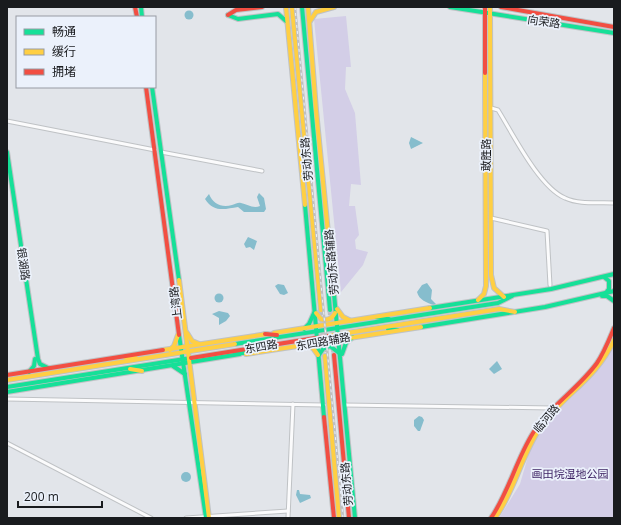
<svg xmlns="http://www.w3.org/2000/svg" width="621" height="525" font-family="'Open Sans','Noto Sans SC',sans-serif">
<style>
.green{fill:#d3cee7}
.water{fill:#86bdcd}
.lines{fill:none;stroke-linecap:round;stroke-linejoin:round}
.highway-tunnel{stroke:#babdc1;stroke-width:5;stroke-dasharray:5 2.5;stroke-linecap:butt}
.street-casing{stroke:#bfc2c5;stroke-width:5}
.fast-casing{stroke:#bfc2c5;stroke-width:6}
.slow-casing{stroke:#bfc2c5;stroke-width:6}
.jam-casing{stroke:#bfc2c5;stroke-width:6}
.street{stroke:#fbfbfc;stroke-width:3}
.fast{stroke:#16e098;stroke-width:4}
.slow{stroke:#ffcf43;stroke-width:4}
.jam{stroke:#f24e42;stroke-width:4}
.rail-casing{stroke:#bebfc0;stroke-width:2.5}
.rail{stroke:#ebf1fb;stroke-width:1;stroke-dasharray:3;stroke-linecap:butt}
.labels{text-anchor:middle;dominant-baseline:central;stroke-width:3.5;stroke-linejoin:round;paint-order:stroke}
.street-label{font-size:11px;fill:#191b1e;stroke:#ebf1fb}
.park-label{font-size:11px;fill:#391e60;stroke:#ebf1fb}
</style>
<rect width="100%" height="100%" fill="#e2e5ea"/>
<!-- green -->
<g class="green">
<path d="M346 16 351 67H346L345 89 355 113 361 185 351 184 349 206H355L359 235 355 240 356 249 368 252 363 265 341 292 314 19Z"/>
<path d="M614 345V518H499L520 484 529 453 538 435 548 420 595 374Z"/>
</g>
<!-- water -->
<g class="water">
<circle cx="189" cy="15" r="4.5"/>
<path d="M411 137 423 143 411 149 409 143Z"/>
<path d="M259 193 264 198 266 209 264 212H244L238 207C225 209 214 213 205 199L209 194C213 204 222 208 232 205 236 204 238 202 241 203 247 204 253 209 260 206L257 197Z"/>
<path d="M248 237 257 241 254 250 250 247 246 248 244 244Z"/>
<path d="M427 283 432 290 431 299 436 304 434 305C427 303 419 300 417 292L422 285Z"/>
<path d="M278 284 284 285 288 293 284 295 280 294 275 286Z"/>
<circle cx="219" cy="298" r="4.5"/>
<path d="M219 311 228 313 230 316 226 321 219 325V318L212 314Z"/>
<path d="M497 361 502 369 494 374 489 369Z"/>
<path d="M419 416 422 417 424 420 420 431H418L414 426V420Z"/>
<circle cx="186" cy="477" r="5"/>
<path d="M297 490H299L300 494 310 495 311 498 300 503 296 495Z"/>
</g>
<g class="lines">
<!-- highway-tunnel -->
<g class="highway-tunnel">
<path d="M321 310 325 356"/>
<path d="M330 310 334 355"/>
</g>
<!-- street casing -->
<g class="street-casing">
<g id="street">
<path d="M491 108 498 110C513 134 539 187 565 198 580 205 598 202 614 203"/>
<path d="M7 121 155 150"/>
<path d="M161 152 262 171"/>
<path d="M491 218 547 231 550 285"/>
<path d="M7 399 324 405"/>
<path d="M345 405 552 408"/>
<path d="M7 443 151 518"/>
<path d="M186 518 288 511"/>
<path d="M288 518 293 404"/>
</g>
</g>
<!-- fast casing -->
<g class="fast-casing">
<g id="fast">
<path d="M141 7 142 17"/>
<path d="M302 7 330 310"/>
<path d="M450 7 614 33"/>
<path d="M228 15 238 19 278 14 286 21"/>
<path d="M152 87 179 280"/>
<path d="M7 152 38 359 40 364 48 368"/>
<path d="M305 205 324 417"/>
<path d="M604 277 609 281V289L606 293"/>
<path d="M334 294 355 518"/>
<path d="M602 296H607L614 301"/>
<path d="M430 308 551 289 614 274"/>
<path d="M375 317 389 319"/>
<path d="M421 327 545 307 614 291"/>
<path d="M304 329 309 324 314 313"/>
<path d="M388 329 398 330"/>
<path d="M179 335 206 518"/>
<path d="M235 344 498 303 512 296"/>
<path d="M237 353H249"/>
<path d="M342 354 346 343 353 337"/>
<path d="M319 355 323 349 330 346 339 353"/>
<path d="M173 366 185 374"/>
<path d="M29 372 34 366 35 359"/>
<path d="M7 387 191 358"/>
<path d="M7 392 240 354"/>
</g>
</g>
<!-- slow casing -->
<g class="slow-casing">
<g id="slow">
<path d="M286 7 305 205"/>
<path d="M292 7 321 310"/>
<path d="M308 7 316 110 334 294"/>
<path d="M490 7 491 275 494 288 504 297"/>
<path d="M310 21 316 12 334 7"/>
<path d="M179 280 209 518"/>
<path d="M478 300 484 294 486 286 485 73"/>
<path d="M337 309 343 317 351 321"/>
<path d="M316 313 321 319C327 321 332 319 335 313"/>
<path d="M187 333 192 341 199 344"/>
<path d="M274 333 430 308"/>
<path d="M328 336 499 309 515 312"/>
<path d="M305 345 313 348 318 355"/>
<path d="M163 350 267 334"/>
<path d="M170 350 174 346 178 335"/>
<path d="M246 354 421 327"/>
<path d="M325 356 339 518"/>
<path d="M125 357 136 358"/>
<path d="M130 369 142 371"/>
<path d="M7 380 235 344"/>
<path d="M495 518C515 490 521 456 540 428 563 394 595 381 614 340"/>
</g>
</g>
<!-- jam casing -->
<g class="jam-casing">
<g id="jam">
<path d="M135 7 137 17"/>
<path d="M485 7V73"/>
<path d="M501 7 614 27"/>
<path d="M228 15 236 10 262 7"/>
<path d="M146 87 179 335"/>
<path d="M265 334 277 335"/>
<path d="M334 355 349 518"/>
<path d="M191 358 328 336"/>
<path d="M7 375 163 350"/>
<path d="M324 417 334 518"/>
<path d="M491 518C509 492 516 460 533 433 550 406 578 389 597 363 604 353 609 340 614 328"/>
</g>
</g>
<!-- street -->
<use href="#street" class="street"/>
<!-- fast -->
<use href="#fast" class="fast"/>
<!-- slow -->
<use href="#slow" class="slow"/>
<!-- jam -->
<use href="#jam" class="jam"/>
<!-- rail casing -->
<g class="rail-casing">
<path id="rail" d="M295 7 343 518"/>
</g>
<!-- rail -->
<use href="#rail" class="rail"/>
</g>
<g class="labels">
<!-- street labels -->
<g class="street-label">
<text transform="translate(544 21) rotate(8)">向荣路</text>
<text transform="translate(485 155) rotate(-90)">敢胜路</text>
<text transform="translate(306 159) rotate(-95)">劳动东路</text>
<text transform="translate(331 262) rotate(-95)">劳动东路辅路</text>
<text transform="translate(24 264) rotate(82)">银湖路</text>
<text transform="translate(175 303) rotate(-97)">上湾路</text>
<text transform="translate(323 341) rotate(-10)">东四路辅路</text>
<text transform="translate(261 346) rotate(-10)">东四路</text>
<text transform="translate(546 418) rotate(-50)">临河路</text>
<text transform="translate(346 484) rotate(-95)">劳动东路</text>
</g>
<!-- park labels -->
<g class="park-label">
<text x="570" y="473">画田垸湿地公园</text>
</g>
</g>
<!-- border -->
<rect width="621" height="525" fill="none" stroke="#191b1e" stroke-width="16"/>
<!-- legend -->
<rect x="16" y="16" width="140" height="72" fill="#ebf1fb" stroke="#979ba3"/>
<rect x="24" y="29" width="20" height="6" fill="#16e098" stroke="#979ba3"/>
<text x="52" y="36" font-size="12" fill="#191b1e">畅通</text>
<rect x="24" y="49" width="20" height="6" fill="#ffcf43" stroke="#979ba3"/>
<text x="52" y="56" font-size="12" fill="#191b1e">缓行</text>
<rect x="24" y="69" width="20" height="6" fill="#f24e42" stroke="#979ba3"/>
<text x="52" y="76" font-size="12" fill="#191b1e">拥堵</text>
<!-- scale -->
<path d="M18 501v6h84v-6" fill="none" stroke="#191b1e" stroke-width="2"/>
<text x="24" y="501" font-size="12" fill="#191b1e" stroke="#ebf1fb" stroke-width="3" paint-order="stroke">200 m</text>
</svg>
